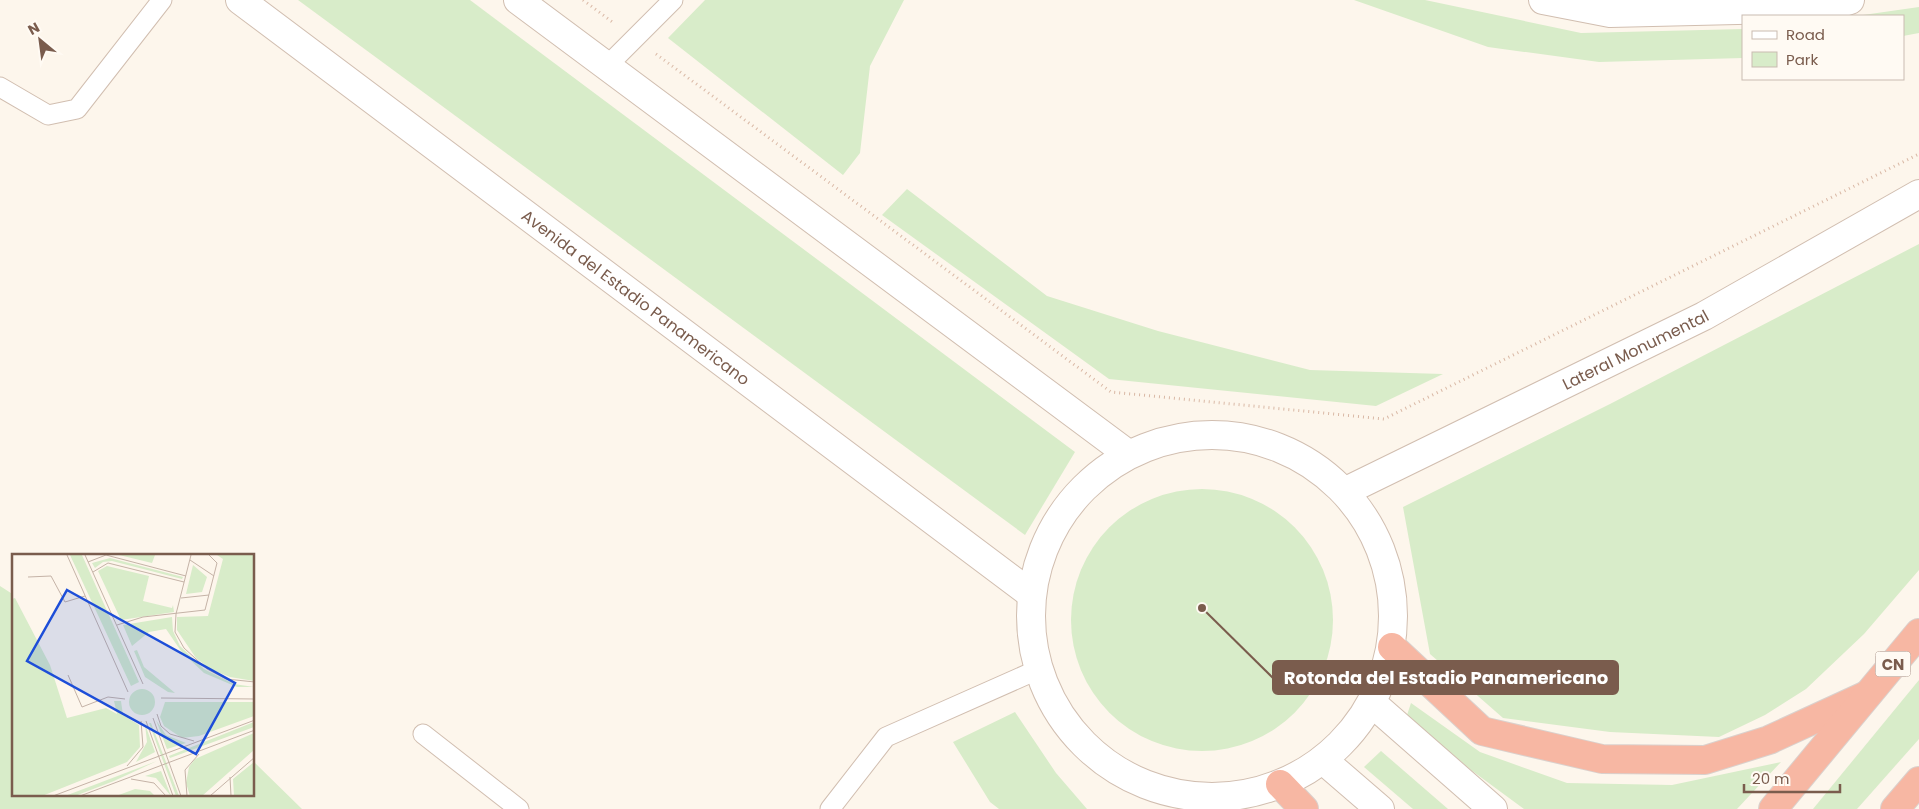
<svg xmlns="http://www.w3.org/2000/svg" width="1919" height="809" font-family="Poppins,sans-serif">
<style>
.green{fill:#d8ecc9}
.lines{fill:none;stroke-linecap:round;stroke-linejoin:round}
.service-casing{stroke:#d1beb0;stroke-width:21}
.minor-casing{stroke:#d1beb0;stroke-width:30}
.tertiary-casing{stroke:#d1beb0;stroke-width:30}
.motorway-casing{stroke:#dad1cd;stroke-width:30}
.path{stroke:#d9b8a5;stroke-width:3;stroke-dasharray:1 4;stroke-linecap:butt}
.service{stroke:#fff;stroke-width:19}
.minor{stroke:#fff;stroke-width:28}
.tertiary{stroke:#fff;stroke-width:28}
.motorway{stroke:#f7b7a3;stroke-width:28}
.labels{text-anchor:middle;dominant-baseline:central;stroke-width:4;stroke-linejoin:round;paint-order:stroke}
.shield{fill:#fffaf3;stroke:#a28b7f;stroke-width:1}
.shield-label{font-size:15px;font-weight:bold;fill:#7a5c4d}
.street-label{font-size:16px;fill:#7a5c4d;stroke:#fffaf3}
.inset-road{fill:none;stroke:#c5b3a7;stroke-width:1}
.view{fill:#1d4ed8;fill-opacity:0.15;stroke:#1d4ed8;stroke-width:2.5}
.inset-edge{fill:none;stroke:#7a5c4d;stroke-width:2.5}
.leader{fill:none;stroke:#7a5c4d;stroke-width:2}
.callout-dot{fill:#7a5c4d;stroke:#fffaf3;stroke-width:2}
.callout{fill:#7a5c4d;stroke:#7a5c4d;stroke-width:2}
.callout-label{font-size:18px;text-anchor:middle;font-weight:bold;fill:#fff}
</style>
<rect width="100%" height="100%" fill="#fdf6ec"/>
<!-- green -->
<g class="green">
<path d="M298 0H470L1075 452 1025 535Z"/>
<path d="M705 0H904L870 66 860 153 843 175 668 38Z"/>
<path d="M1354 0H1425L1581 33 1743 29V58L1599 62 1488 47Z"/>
<path d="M1919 7V33L1903 36V16H1856Z"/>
<path d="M907 189 1047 296 1158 331 1310 370 1443 374 1376 406 1109 379 882 215Z"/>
<path d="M1919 244V570L1864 634 1806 689 1765 715 1719 737 1610 732 1503 718 1430 654 1403 507 1610 404Z"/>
<circle cx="1202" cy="620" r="131"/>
<path d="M0 586 14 595V795H254V762L302 809H0Z"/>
<path d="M1919 680V739L1857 809H1813Z"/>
<path d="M1411 703 1480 752 1567 783 1672 785 1781 762 1737 809H1524L1471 770 1407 715Z"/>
<path d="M1015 712 1056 773 1087 809H999L990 802 953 742Z"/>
<path d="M1381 751 1448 809H1413L1364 767Z"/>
</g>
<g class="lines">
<!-- service casing -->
<g class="service-casing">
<g id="service">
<path d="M607 66 673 0"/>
<path d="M0 87 48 115 77 109 162 0"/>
<path d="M423 734 519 809"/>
<path d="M830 809 886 737 1037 670"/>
</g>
</g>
<!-- minor casing -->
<g class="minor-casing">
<path id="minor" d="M1543 0 1610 13 1826 8 1850 0"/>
</g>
<!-- tertiary casing -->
<g class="tertiary-casing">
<g id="tertiary">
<path id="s1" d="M240 0 1031 594"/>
<path d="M518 0 1128 454"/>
<circle cx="1212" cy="616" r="181"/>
<path id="s2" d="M1346 491 1704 316 1919 194"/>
<path d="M1372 703 1493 809"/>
<path d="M1323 760 1380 809"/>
</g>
</g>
<!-- motorway casing -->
<g class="motorway-casing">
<g id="motorway">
<path d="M1392 647 1482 731 1602 759 1705 760 1769 740 1867 695"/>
<path d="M1280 784 1304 809"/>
<path d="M1773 809 1919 633"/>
<path d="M1895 809 1919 781"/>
</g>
</g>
<!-- path -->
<g class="path">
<path d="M583 0 615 24"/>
<path d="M656 54 1111 392 1384 419 1919 154"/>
</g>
<!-- service -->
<use href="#service" class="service"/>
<!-- minor -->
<use href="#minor" class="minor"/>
<!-- tertiary -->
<use href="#tertiary" class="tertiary"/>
<!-- motorway -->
<use href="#motorway" class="motorway"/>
</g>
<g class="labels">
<!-- shield labels -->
<rect class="shield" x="1875.5" y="651.5" width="35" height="25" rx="4"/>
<g class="shield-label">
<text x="1893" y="664">CN</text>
</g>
<!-- street labels -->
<g class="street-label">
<text stroke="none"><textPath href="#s1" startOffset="495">Avenida del Estadio Panamericano</textPath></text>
<text stroke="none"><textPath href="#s2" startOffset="322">Lateral Monumental</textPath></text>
</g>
</g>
<!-- overview -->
<g transform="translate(12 554)">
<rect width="242" height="242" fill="#fdf6ec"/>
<path d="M58 1H70L127 128 119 132ZM107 1H143L140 9ZM205 1H242V127L218 123 198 115 184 104 165 76V63L196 62 211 5ZM98 4 171 23 170 25 100 7 91 8 83 14 80 9ZM181 11 195 23 190 38 174 40ZM95 12 137 22 131 47 160 54 161 51 162 58 109 66 86 17ZM3 44 38 111 55 164 94 154 105 160 102 147H109L111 161 127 171 128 193 115 208 30 242H0V45ZM160 63 161 77 168 92 192 115 222 130 242 133H225L192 119 169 97 154 75 137 78 120 92 111 71ZM125 96 132 113 163 139 156 138 133 123 122 97ZM117 148a13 13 0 1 1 26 0a13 13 0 1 1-26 0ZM153 148H242V162L187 182 170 184 152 172 148 163ZM144 166 154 181 174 189 155 195ZM242 168V173L158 204 157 202ZM137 169H139L167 242H164ZM133 170 143 198 124 208 135 188ZM242 179V196L190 242H178L174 229 177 213 183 205ZM145 207 102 227 63 242H53ZM242 208V242H222L221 225ZM149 217 159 242 144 224 133 222ZM123 235 138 237 143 242H104Z" fill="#d8ecc9"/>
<path class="inset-road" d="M55 1 116 138M73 1 131 130M94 1 174 22M179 1 164 60 163 78 172 94 195 115 214 125 243 128M178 6 202 22M76 8 94 1M81 18 96 9 172 28M16 23 39 22 53 48 73 42M169 44 197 41M105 71 131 63 193 56 205 9 197 1M56 121 70 153 96 143 113 145M149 144 243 145M145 160 149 172 158 180 182 187M141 164 169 242M134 167 161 242M115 212 131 193 129 167M218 223 219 242M119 225 142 229 154 242M41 242 243 166M68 242 243 176M175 242 173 216 187 200M198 242 243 203"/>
<path class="view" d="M55 36 223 129 184 200 15 107Z"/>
<rect width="242" height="242" class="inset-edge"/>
</g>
<!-- callouts -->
<path class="leader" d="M1202 608L1273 678"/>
<circle class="callout-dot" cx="1202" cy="608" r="5"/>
<rect class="callout" x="1273" y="661" width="345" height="33" rx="5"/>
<g class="callout-label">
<text x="1446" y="684">Rotonda del Estadio Panamericano</text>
</g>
<!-- legend -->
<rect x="1742" y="15" width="162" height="65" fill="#fffaf3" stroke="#cabbb1"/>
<rect x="1752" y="31" width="25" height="8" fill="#ffffff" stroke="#cabbb1"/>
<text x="1786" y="40" font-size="15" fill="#7a5c4d">Road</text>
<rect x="1752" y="52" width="25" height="15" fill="#d8ecc9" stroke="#cabbb1"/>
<text x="1786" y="65" font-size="15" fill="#7a5c4d">Park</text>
<!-- north arrow -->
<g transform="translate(40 40) rotate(331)" stroke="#fffaf3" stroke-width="4" paint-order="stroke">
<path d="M0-4L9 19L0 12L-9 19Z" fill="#7a5c4d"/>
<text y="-8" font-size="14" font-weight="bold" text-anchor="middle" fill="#7a5c4d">N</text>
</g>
<!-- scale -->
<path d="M1744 784v8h96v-8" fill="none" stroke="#7a5c4d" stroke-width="2.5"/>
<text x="1752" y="784" font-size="15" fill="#7a5c4d" stroke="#fffaf3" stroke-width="4" paint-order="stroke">20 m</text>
</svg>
